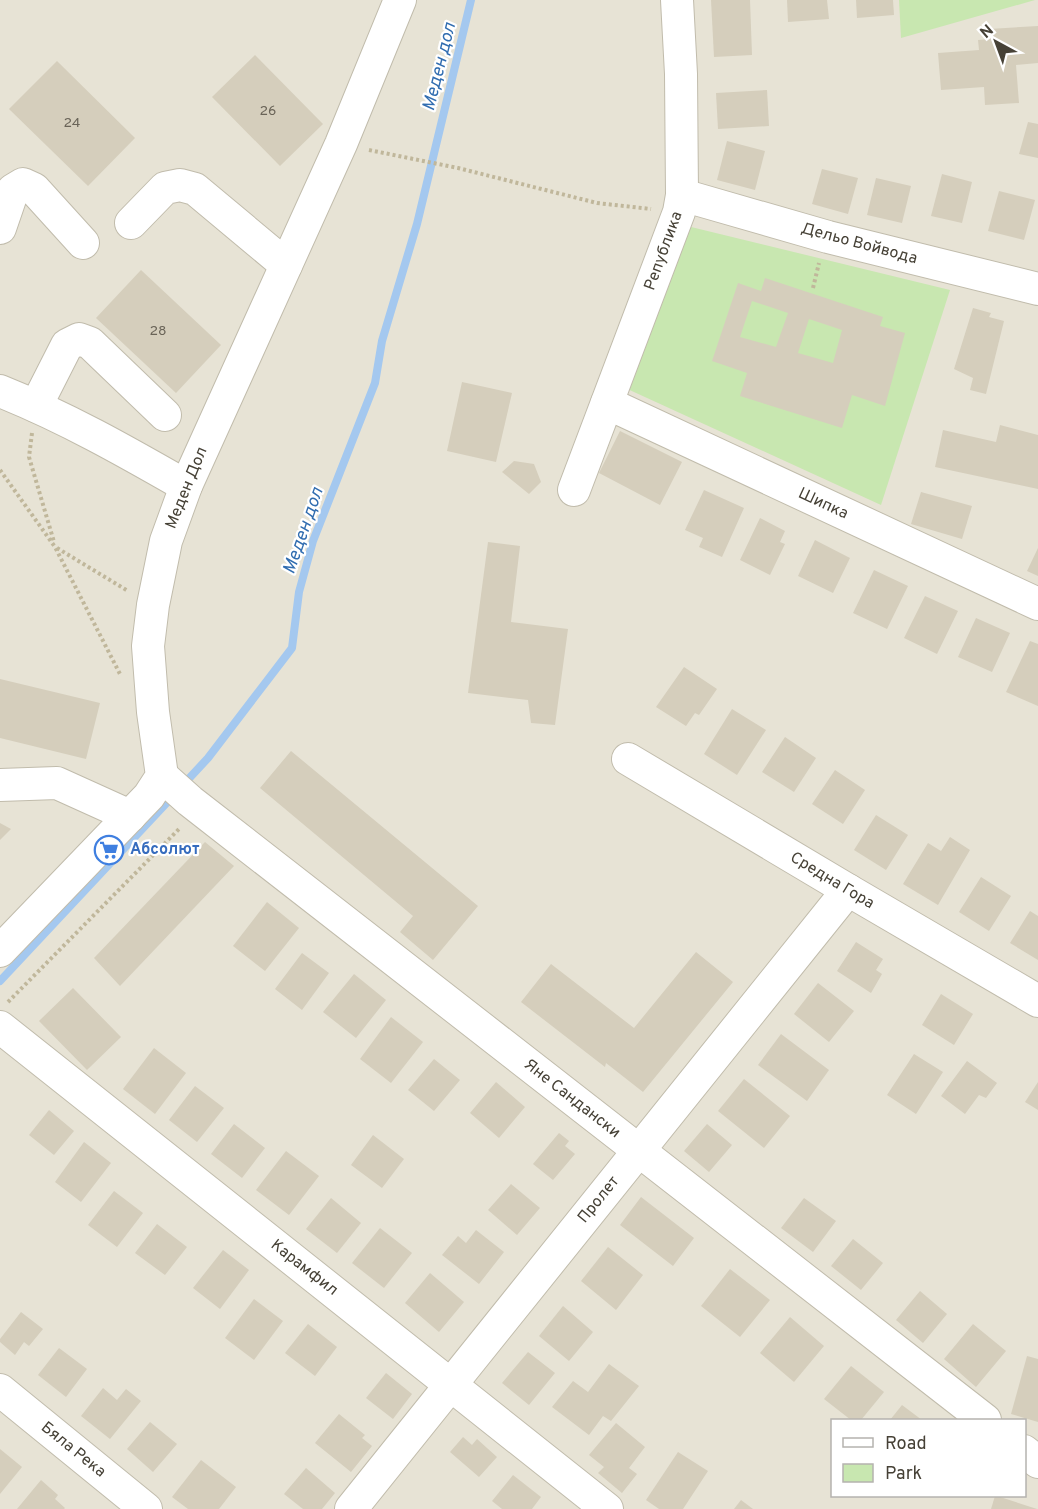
<svg xmlns="http://www.w3.org/2000/svg" width="1038" height="1509" font-family="Overpass,sans-serif">
<style>
.residential{fill:#e7e3d5;fill-rule:evenodd}
.green{fill:#c8e7b0}
.lines{fill:none;stroke-linecap:round;stroke-linejoin:round}
.stream{stroke:#a4c8ef;stroke-width:8}
.building{fill:#d5cebc;fill-rule:evenodd}
.minor-casing{stroke:#c1bcac;stroke-width:34}
.path{stroke:#c0b79b;stroke-width:4;stroke-dasharray:3 3;stroke-linecap:butt}
.minor{stroke:#fff;stroke-width:32}
.labels{text-anchor:middle;dominant-baseline:central;stroke-width:4.5;stroke-linejoin:round;paint-order:stroke}
.number-label{font-size:14px;fill:#6a6458}
.street-label{font-size:16px;fill:#464136;stroke:#fff}
.shop-label{font-size:16px;font-weight:bold;fill:#366cbe;stroke:#fff;text-anchor:start}
.water-label{font-size:18px;font-style:italic;fill:#316db0;stroke:#fff}
</style>
<rect width="100%" height="100%" fill="#f3f1e7"/>
<!-- residential -->
<path class="residential" d="M0 0H1038V1509H0ZM832 1420H1024V1496H832Z"/>
<!-- green -->
<g class="green">
<path d="M899 0H1035L901 38Z"/>
<path d="M687 226 950 290 881 505 623 387Z"/>
</g>
<g class="lines">
<!-- stream -->
<g class="stream">
<path d="M182 786 208 758 292 648 299 592 313 541 375 383 382 341 417 224 471 0"/>
<path d="M0 981 174 795"/>
</g>
</g>
<!-- building -->
<g class="building">
<path d="M711 0H750L752 55 714 57Z"/>
<path d="M787 0H827L829 19 788 22Z"/>
<path d="M856 0H893L894 15 857 18Z"/>
<path d="M1038 26V63L1016 65 1019 103 985 105 984 87 941 90 938 53 979 50 978 40 990 39 989 29Z"/>
<path d="M255 55 323 124 280 166 212 97Z"/>
<path d="M57 61 135 138 88 186 9 109Z"/>
<path d="M767 90 769 126 718 129 716 93Z"/>
<path d="M1028 122 1038 124V158L1019 154Z"/>
<path d="M727 141 765 151 755 190 717 180Z"/>
<path d="M822 169 858 178 848 214 812 204Z"/>
<path d="M942 174 972 182 962 223 931 216Z"/>
<path d="M876 178 911 186 902 223 867 215Z"/>
<path d="M999 191 1035 200 1024 240 988 231Z"/>
<path d="M141 270 221 345 176 393 96 318Z"/>
<path d="M765 278 883 317 880 326 905 333 885 406 852 395 842 428 740 396 747 373 712 361 738 283 761 291ZM752 301 788 313 776 347 740 337ZM809 319 842 330 833 363 798 353Z"/>
<path d="M973 308 991 313 989 317 1004 321 986 394 970 390 973 378 954 369Z"/>
<path d="M462 382 512 393 496 462 447 451Z"/>
<path d="M1000 425 1038 435V489L935 467 943 430 996 442Z"/>
<path d="M620 431 682 462 660 505 599 473Z"/>
<path d="M514 461 534 464 541 482 529 494 502 472Z"/>
<path d="M704 490 744 508 722 557 699 547 703 538 685 530Z"/>
<path d="M921 492 972 506 962 539 911 524Z"/>
<path d="M760 518 785 531 780 542 785 544 770 575 740 560Z"/>
<path d="M815 540 850 558 833 593 798 576Z"/>
<path d="M488 542 520 546 511 622 568 629 555 725 531 723 528 700 468 693Z"/>
<path d="M1038 548V576L1027 571Z"/>
<path d="M874 570 908 586 887 629 853 613Z"/>
<path d="M925 596 958 611 937 654 904 638Z"/>
<path d="M976 618 1010 633 992 672 958 657Z"/>
<path d="M1030 641 1038 644V706L1006 692Z"/>
<path d="M684 667 717 689 699 715 695 713 686 726 656 707Z"/>
<path d="M0 679 100 703 86 759 0 738Z"/>
<path d="M732 709 766 730 737 775 704 754Z"/>
<path d="M785 737 816 758 794 792 762 772Z"/>
<path d="M291 751 478 906 433 960 400 932 413 916 260 788Z"/>
<path d="M835 770 865 790 843 824 812 804Z"/>
<path d="M876 815 908 835 886 870 854 850Z"/>
<path d="M0 823 11 829 0 840Z"/>
<path d="M950 837 970 850 938 905 903 884 928 843 941 851Z"/>
<path d="M205 842 234 866 120 986 94 958Z"/>
<path d="M981 877 1011 896 989 931 959 912Z"/>
<path d="M267 902 299 928 265 971 233 946Z"/>
<path d="M1030 911 1038 916V960L1010 943Z"/>
<path d="M856 942 883 959 876 970 882 974 871 993 837 971Z"/>
<path d="M696 952 733 982 643 1092 606 1063 605 1067 521 1002 551 964 634 1028Z"/>
<path d="M302 953 329 973 302 1010 275 989Z"/>
<path d="M354 974 386 1000 356 1038 323 1012Z"/>
<path d="M818 983 854 1011 829 1042 794 1014Z"/>
<path d="M73 988 121 1037 87 1070 39 1021Z"/>
<path d="M941 994 973 1014 954 1045 922 1025Z"/>
<path d="M391 1017 423 1042 391 1083 360 1059Z"/>
<path d="M781 1034 829 1070 807 1101 758 1065Z"/>
<path d="M154 1048 186 1073 155 1114 123 1089Z"/>
<path d="M914 1054 943 1072 916 1114 887 1095Z"/>
<path d="M434 1059 460 1080 434 1111 408 1090Z"/>
<path d="M967 1061 997 1083 986 1098 979 1095 965 1114 941 1096Z"/>
<path d="M744 1079 790 1116 764 1148 718 1111Z"/>
<path d="M496 1082 525 1107 499 1138 470 1113Z"/>
<path d="M1038 1082V1110L1025 1102Z"/>
<path d="M195 1086 224 1108 197 1142 169 1120Z"/>
<path d="M49 1110 74 1131 54 1155 29 1135Z"/>
<path d="M234 1124 265 1148 242 1178 211 1154Z"/>
<path d="M707 1124 732 1145 709 1172 684 1151Z"/>
<path d="M559 1133 569 1141 565 1146 575 1154 553 1180 533 1164Z"/>
<path d="M373 1135 404 1159 382 1188 351 1165Z"/>
<path d="M84 1142 111 1163 81 1202 55 1182Z"/>
<path d="M286 1151 319 1176 289 1215 256 1190Z"/>
<path d="M511 1184 540 1208 517 1235 488 1210Z"/>
<path d="M114 1191 143 1213 117 1247 88 1225Z"/>
<path d="M641 1197 694 1238 673 1266 620 1225Z"/>
<path d="M331 1198 361 1223 337 1253 306 1229Z"/>
<path d="M804 1198 836 1221 813 1252 781 1228Z"/>
<path d="M157 1224 187 1247 165 1275 135 1253Z"/>
<path d="M380 1228 412 1253 384 1288 352 1263Z"/>
<path d="M476 1230 504 1252 479 1284 442 1255 458 1236 466 1243Z"/>
<path d="M853 1239 883 1263 861 1290 831 1266Z"/>
<path d="M608 1247 643 1275 616 1310 581 1281Z"/>
<path d="M223 1250 249 1270 220 1309 193 1288Z"/>
<path d="M730 1269 770 1300 740 1337 701 1306Z"/>
<path d="M430 1273 464 1302 439 1332 405 1303Z"/>
<path d="M920 1291 947 1314 923 1343 896 1320Z"/>
<path d="M254 1299 283 1321 254 1360 225 1338Z"/>
<path d="M563 1306 593 1332 569 1361 539 1336Z"/>
<path d="M21 1312 43 1329 29 1346 24 1342 15 1355 0 1342V1339Z"/>
<path d="M790 1317 824 1346 794 1382 760 1353Z"/>
<path d="M308 1324 337 1347 315 1376 285 1353Z"/>
<path d="M973 1324 1006 1351 976 1387 944 1359Z"/>
<path d="M59 1348 87 1369 66 1397 38 1375Z"/>
<path d="M528 1352 555 1373 529 1405 502 1383Z"/>
<path d="M1027 1356 1038 1359V1422L1011 1414Z"/>
<path d="M609 1364 639 1386 611 1421 603 1416 589 1435 552 1407 573 1381 588 1392Z"/>
<path d="M851 1366 884 1392 861 1420H851L824 1399Z"/>
<path d="M386 1373 412 1394 393 1419 366 1398Z"/>
<path d="M103 1388 117 1400 126 1389 141 1401 110 1439 81 1416Z"/>
<path d="M902 1405 922 1420H890Z"/>
<path d="M339 1414 365 1435 362 1438 372 1446 351 1472 315 1443Z"/>
<path d="M150 1422 177 1444 153 1472 127 1449Z"/>
<path d="M616 1423 645 1447 629 1468 637 1474 622 1493 598 1473 604 1467 589 1455Z"/>
<path d="M463 1437 472 1445 477 1439 497 1457 479 1477 450 1452Z"/>
<path d="M0 1449 22 1467 0 1494Z"/>
<path d="M678 1452 708 1471 683 1509H659L646 1500Z"/>
<path d="M201 1460 236 1487 219 1509H188L172 1497Z"/>
<path d="M306 1468 335 1493 322 1509H303L284 1494Z"/>
<path d="M513 1475 541 1497 532 1509H502L492 1501Z"/>
<path d="M41 1480 58 1495 55 1499 65 1508 64 1509H17Z"/>
<path d="M995 1496H997L1037 1509H991Z"/>
<path d="M741 1500 753 1509H734Z"/>
</g>
<g class="lines">
<!-- minor casing -->
<g class="minor-casing">
<g id="minor">
<path d="M682 195 828 237 1038 289"/>
<path d="M131 223 165 188 180 185 195 189 286 265"/>
<path d="M0 228 13 190 23 184 34 189 83 243"/>
<path d="M0 391C65 417 125 451 186 486"/>
<path d="M607 403 1038 604"/>
<path d="M36 406 67 345 79 339 90 343 165 415"/>
<path d="M574 490 679 212 682 195 681 74 677 0"/>
<path d="M628 759 848 890 1038 1001"/>
<path d="M162 776 190 801 985 1420"/>
<path d="M0 785 57 783 130 816"/>
<path d="M0 951 149 796 162 776 153 712 148 646 153 605 166 541 186 486 341 144 400 0"/>
<path d="M0 1027 607 1509"/>
<path d="M0 1390 146 1509"/>
<path d="M1024 1451 1038 1462"/>
<path d="M351 1509 848 890"/>
</g>
</g>
<!-- path -->
<g class="path">
<path d="M369 150 458 168 597 203 651 209"/>
<path d="M813 288 819 263"/>
<path d="M32 433 29 457 54 542"/>
<path d="M0 470 55 547 121 676"/>
<path d="M57 548 128 591"/>
<path d="M8 1002 180 828"/>
</g>
<!-- minor -->
<use href="#minor" class="minor"/>
</g>
<!-- icons -->
<defs>
<g id="supermarket-ring" transform="scale(1.5)"><circle r="9.5" fill="#fff" stroke="#3f7fe0" stroke-width="1.5"/><path d="M-6-5.5h2.5l.6 2H6L4.5 2H-2.5L-4.4-4H-6ZM-1.5 3.2a1.3 1.3 0 1 0 .1 0ZM3 3.2a1.3 1.3 0 1 0 .1 0Z" fill="#3f7fe0"/></g>
</defs>
<g fill-rule="evenodd">
<use href="#supermarket-ring" x="109" y="850"/>
</g>
<g class="labels">
<!-- number labels -->
<g class="number-label">
<text x="268" y="111">26</text>
<text x="72" y="123">24</text>
<text x="158" y="331">28</text>
</g>
<!-- street labels -->
<g class="street-label">
<text transform="translate(859 244) rotate(15)">Дельо Войвода</text>
<text transform="translate(664 251) rotate(-70)">Република</text>
<text transform="translate(187 488) rotate(-68)">Меден Дол</text>
<text transform="translate(823 504) rotate(25)">Шипка</text>
<text transform="translate(832 881) rotate(31)">Средна Гора</text>
<text transform="translate(572 1099) rotate(38)">Яне Сандански</text>
<text transform="translate(599 1200) rotate(-51)">Пролет</text>
<text transform="translate(304 1268) rotate(38)">Карамфил</text>
<text transform="translate(73 1450) rotate(39)">Бяла Река</text>
</g>
<!-- shop labels -->
<g class="shop-label">
<text x="130" y="850">Абсолют</text>
</g>
<!-- water labels -->
<g class="water-label">
<text transform="translate(440 67) rotate(-76)">Меден дол</text>
<text transform="translate(304 531) rotate(-71)">Меден дол</text>
</g>
</g>
<!-- legend -->
<rect x="831" y="1419" width="195" height="78" fill="#ffffff" stroke="#b5b3af" stroke-width="1.5"/>
<rect x="843" y="1438" width="30" height="9" fill="#ffffff" stroke="#b5b3af" stroke-width="1.5"/>
<text x="885" y="1449" font-size="18" fill="#464136">Road</text>
<rect x="843" y="1464" width="30" height="18" fill="#c8e7b0" stroke="#b5b3af" stroke-width="1.5"/>
<text x="885" y="1479" font-size="18" fill="#464136">Park</text>
<!-- north arrow -->
<g transform="translate(996 42) rotate(319)" stroke="#ffffff" stroke-width="4.5" paint-order="stroke">
<path d="M0-4.5L10 22L0 15L-10 22Z" fill="#464136"/>
<text y="-9" font-size="16" font-weight="bold" text-anchor="middle" fill="#464136">N</text>
</g>
</svg>
